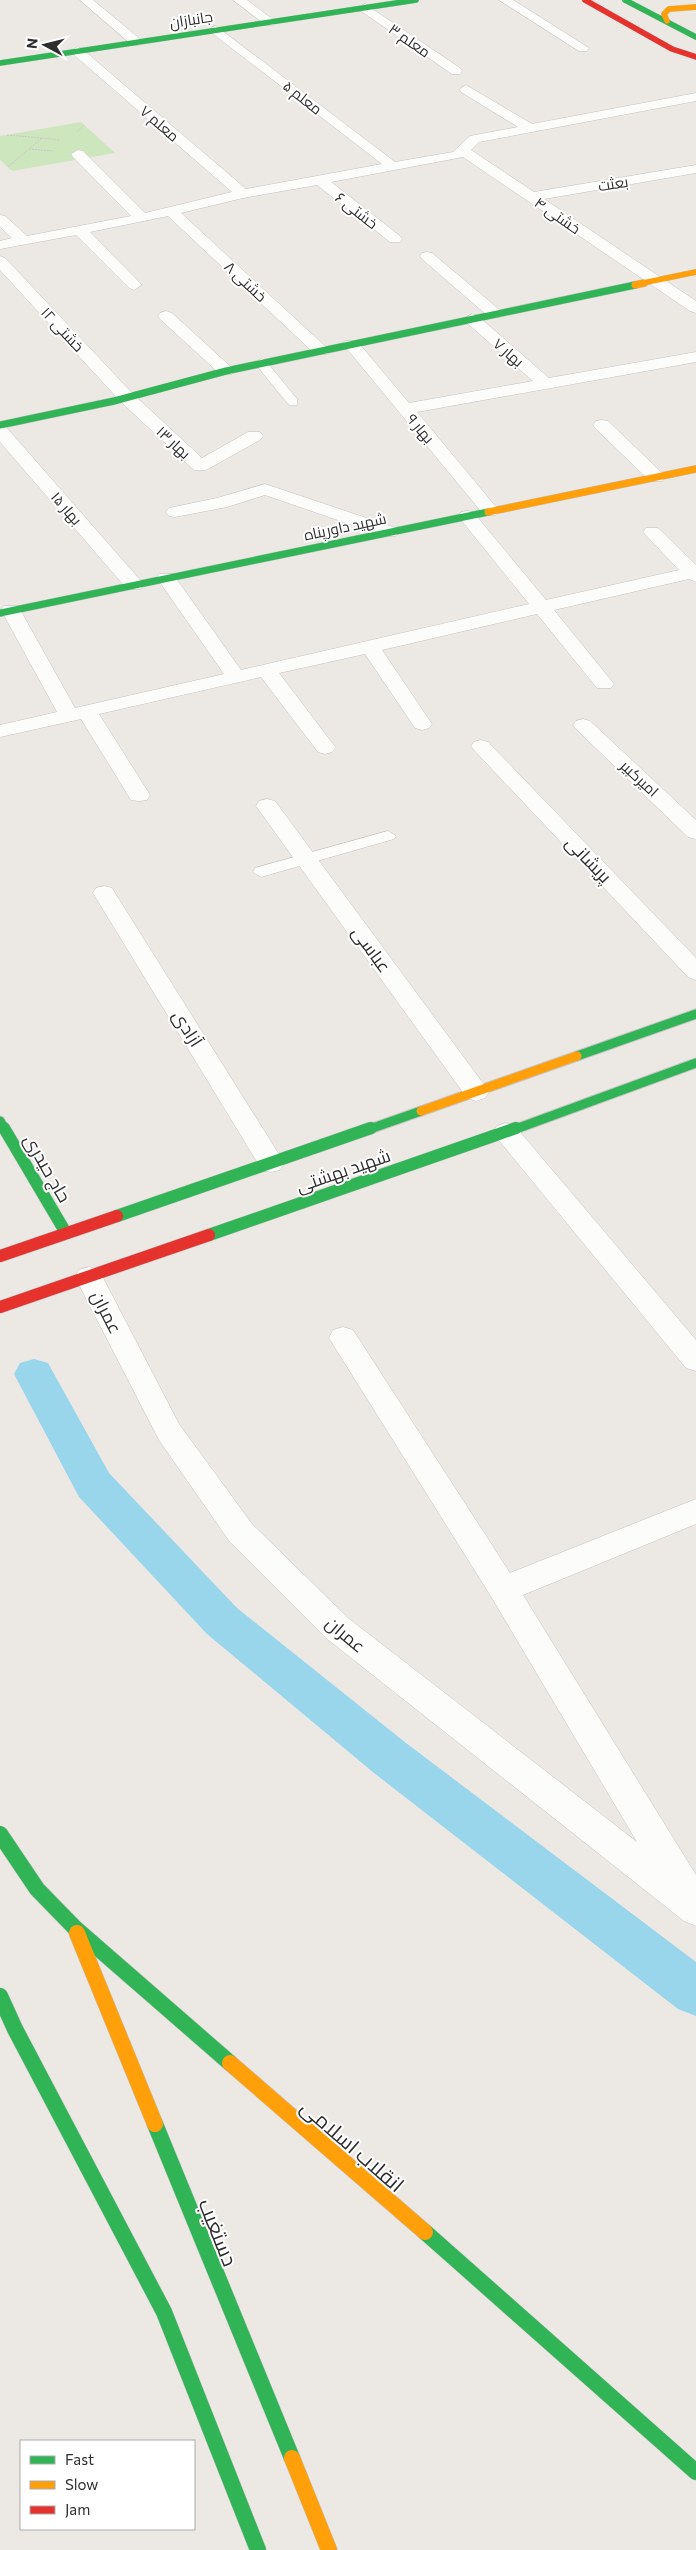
<svg xmlns="http://www.w3.org/2000/svg" width="696" height="2550" font-family="Commissioner,Cairo,sans-serif">
<style>
.green{fill:#cee6be}
.lines{fill:none;stroke-linecap:round;stroke-linejoin:round}
.canal{fill:#99d6ec;fill-rule:evenodd}
.lane-casing{stroke:#c5c4c5;stroke-width:1}
.street-casing{stroke:#c5c4c5;stroke-width:1}
.fast-far4-casing{stroke:#c5c4c5;stroke-width:6}
.fast-far3-casing{stroke:#c5c4c5;stroke-width:8}
.fast-far2-casing{stroke:#c5c4c5;stroke-width:11}
.fast-far1-casing{stroke:#c5c4c5;stroke-width:13}
.fast-casing{stroke:#c5c4c5;stroke-width:17}
.slow-far3-casing{stroke:#c5c4c5;stroke-width:6}
.slow-far2-casing{stroke:#c5c4c5;stroke-width:8}
.slow-far1-casing{stroke:#c5c4c5;stroke-width:11}
.slow-casing{stroke:#c5c4c5;stroke-width:17}
.jam-far1-casing{stroke:#c5c4c5;stroke-width:6}
.jam-casing{stroke:#c5c4c5;stroke-width:13}
.path{stroke:#c9c9c8;stroke-width:1;stroke-dasharray:2 1;stroke-linecap:butt}
.lane{fill:#fcfcfb;fill-rule:evenodd}
.street{fill:#fcfcfb;fill-rule:evenodd}
.fast-far4{stroke:#30b455;stroke-width:5.5}
.fast-far3{stroke:#30b455;stroke-width:7}
.fast-far2{stroke:#30b455;stroke-width:9}
.fast-far1{stroke:#30b455;stroke-width:12}
.fast{stroke:#30b455;stroke-width:16}
.slow-far3{stroke:#ff9f0a;stroke-width:5.5}
.slow-far2{stroke:#ff9f0a;stroke-width:7}
.slow-far1{stroke:#ff9f0a;stroke-width:9}
.slow{stroke:#ff9f0a;stroke-width:16}
.jam-far1{stroke:#e5322d;stroke-width:5.5}
.jam{stroke:#e5322d;stroke-width:12}
.labels{text-anchor:middle;dominant-baseline:central;stroke-width:4;stroke-linejoin:round;paint-order:stroke}
.far-street-label{font-size:15px;fill:#2e2e2e;stroke:#fff}
.street-label{font-size:18px;fill:#2e2e2e;stroke:#fff}
.near-street-label{font-size:21px;fill:#2e2e2e;stroke:#fff}
</style>
<rect width="100%" height="100%" fill="#ece8e4"/>
<!-- green -->
<path class="green" d="M81 122 115 153 12 171 0 160V136Z"/>
<g class="lines">
<!-- canal -->
<path class="canal" d="M34 1359 48 1363 109 1473 237 1608 406 1743 696 1962V2016L678 2009 374 1773 207 1634 79 1497 14 1374 20 1363Z"/>
<!-- lane casing -->
<g class="lane-casing">
<g id="lane">
<path d="M261 359 265 360 297 399V405H289L257 366 255 363Z"/>
<path d="M388 831 396 836 394 839 261 877 253 872 255 868Z"/>
</g>
</g>
<!-- street casing -->
<g class="street-casing">
<g id="street">
<path d="M80 0H93L140 39 142 42 140 45H132Z"/>
<path d="M233 0H247L276 22 274 25H266Z"/>
<path d="M499 0H513L589 48 587 51H579Z"/>
<path d="M365 4 460 68 462 71 460 74H452L361 11 359 8Z"/>
<path d="M216 26 395 162 453 152 470 136 518 127 461 92 460 89 466 85 532 124 696 93V101L479 142 471 150 534 192 696 165V173L544 199 696 301V313L690 311 463 157 331 182 400 236 402 239 400 242H390L317 185 243 198 181 213 327 348 329 351 327 354H315L168 216 90 232 139 282 142 285 134 290 129 288 76 235 0 249V241L12 238 0 227V215L5 216 27 236 131 216 73 157 71 154 78 150 83 151 145 213 232 192 73 54 71 51 77 47 81 48 246 189 382 164 212 33V27Z"/>
<path d="M427 252 432 253 501 311 503 314 501 317H489L422 259 420 256 422 253Z"/>
<path d="M0 256 5 258 132 393 202 458 248 432H260L263 436 260 440 206 470H194L120 401 0 270Z"/>
<path d="M166 311 172 313 232 368 234 371 232 374H220L160 319 158 316 160 313Z"/>
<path d="M472 314 478 316 549 378 696 352V362L417 412 496 507 499 511 496 515H484L343 344 345 341H357L409 403 533 381 466 322 464 319Z"/>
<path d="M602 420 608 421 662 473 665 477 662 481H650L596 429 593 425 596 421Z"/>
<path d="M0 426 6 427 141 581 143 585 141 589H127L0 442Z"/>
<path d="M265 484 396 528 399 532 396 536H384L265 495 227 507 175 517 169 516 166 512 169 508 217 498Z"/>
<path d="M467 511 473 512 546 600 679 570 643 532 646 528H658L696 565V582L689 579 554 610 614 684 611 688H597L537 614 382 650 432 724 429 728 422 730 415 728 365 654 279 673 336 748 332 752 325 754 318 752 261 677 99 714 150 795 147 800 139 801 131 800 81 719 0 737V725L57 712 1 610 4 606H18L75 708 224 674 157 578 159 574H173L241 670 529 604 458 516 461 512Z"/>
<path d="M583 719 590 721 696 820V839L688 837 576 729 573 725 576 721Z"/>
<path d="M481 740 488 742 696 958V980L688 977 474 750 471 746 474 742Z"/>
<path d="M267 799 275 801 485 1086 489 1092 485 1098 476 1101 467 1098 256 806 259 801Z"/>
<path d="M104 886 112 888 115 893 280 1156 284 1163 280 1170 271 1172 262 1170 93 893 96 888Z"/>
<path d="M506 1123 515 1126 696 1340V1371L686 1368 497 1138 493 1132 497 1126Z"/>
<path d="M89 1267 99 1270 179 1424 252 1524 348 1618 637 1842 492 1598 329 1338 333 1330 343 1327 353 1330 510 1573 696 1499V1524L523 1595 696 1875V1926L684 1921 326 1638 230 1542 159 1440 75 1277 79 1270Z"/>
</g>
</g>
<!-- fast-far4 casing -->
<g class="fast-far4-casing">
<g id="fast-far4">
<path d="M625 0 696 37"/>
<path d="M0 63 416 0"/>
</g>
</g>
<!-- fast-far3 casing -->
<g class="fast-far3-casing">
<g id="fast-far3">
<path d="M0 425 114 401 226 371 635 285"/>
<path d="M0 613 488 512"/>
</g>
</g>
<!-- fast-far2 casing -->
<g class="fast-far2-casing">
<g id="fast-far2">
<path d="M577 1056 696 1014"/>
<path d="M0 1121 5 1130"/>
<path d="M367 1130 421 1111"/>
<path d="M513 1130 696 1063"/>
</g>
</g>
<!-- fast-far1 casing -->
<g class="fast-far1-casing">
<g id="fast-far1">
<path d="M4 1128 66 1233"/>
<path d="M117 1216 371 1128"/>
<path d="M209 1235 516 1128"/>
</g>
</g>
<!-- fast casing -->
<g class="fast-casing">
<g id="fast">
<path d="M0 1834 37 1889 75 1928 230 2063"/>
<path d="M0 1996 15 2029 164 2312 258 2550"/>
<path d="M155 2124 292 2458"/>
<path d="M425 2232 696 2472"/>
</g>
</g>
<!-- slow-far3 casing -->
<g class="slow-far3-casing">
<g id="slow-far3">
<path d="M667 21 664 14 669 9 696 7"/>
<path d="M638 284 696 272"/>
</g>
</g>
<!-- slow-far2 casing -->
<g class="slow-far2-casing">
<g id="slow-far2">
<path d="M635 285 644 283"/>
<path d="M488 512 696 469"/>
</g>
</g>
<!-- slow-far1 casing -->
<g class="slow-far1-casing">
<path id="slow-far1" d="M421 1111 577 1056"/>
</g>
<!-- slow casing -->
<g class="slow-casing">
<g id="slow">
<path d="M77 1933 155 2124"/>
<path d="M230 2063 425 2232"/>
<path d="M292 2458 329 2550"/>
</g>
</g>
<!-- jam-far1 casing -->
<g class="jam-far1-casing">
<path id="jam-far1" d="M585 0 672 49 696 57"/>
</g>
<!-- jam casing -->
<g class="jam-casing">
<g id="jam">
<path d="M0 1256 117 1216"/>
<path d="M0 1307 209 1235"/>
</g>
</g>
<!-- path -->
<g class="path">
<path d="M77 132 84 125"/>
<path d="M7 135 42 138"/>
<path d="M29 149 54 151"/>
<path d="M8 167 42 138 59 140"/>
</g>
<!-- lane -->
<use href="#lane" class="lane"/>
<!-- street -->
<use href="#street" class="street"/>
<!-- fast-far4 -->
<use href="#fast-far4" class="fast-far4"/>
<!-- fast-far3 -->
<use href="#fast-far3" class="fast-far3"/>
<!-- fast-far2 -->
<use href="#fast-far2" class="fast-far2"/>
<!-- fast-far1 -->
<use href="#fast-far1" class="fast-far1"/>
<!-- fast -->
<use href="#fast" class="fast"/>
<!-- slow-far3 -->
<use href="#slow-far3" class="slow-far3"/>
<!-- slow-far2 -->
<use href="#slow-far2" class="slow-far2"/>
<!-- slow-far1 -->
<use href="#slow-far1" class="slow-far1"/>
<!-- slow -->
<use href="#slow" class="slow"/>
<!-- jam-far1 -->
<use href="#jam-far1" class="jam-far1"/>
<!-- jam -->
<use href="#jam" class="jam"/>
</g>
<g class="labels">
<!-- far-street labels -->
<g class="far-street-label">
<text transform="translate(191 19) rotate(-9)">جانبازان</text>
<text transform="translate(410 40) rotate(35)">معلم ۳</text>
<text transform="translate(303 97) rotate(38)">معلم ۵</text>
<text transform="translate(160 123) rotate(41)">معلم ۷</text>
<text transform="translate(613 183) rotate(-9)">بعثت</text>
<text transform="translate(357 210) rotate(38)">خشتی ۶</text>
<text transform="translate(558 215) rotate(35)">خشتی ۴</text>
<text transform="translate(246 281) rotate(43)">خشتی ۸</text>
<text transform="translate(63 329) rotate(47)">خشتی ۱۲</text>
<text transform="translate(509 352) rotate(41)">بهار ۷</text>
<text transform="translate(421 428) rotate(50)">بهار ۹</text>
<text transform="translate(174 442) rotate(43)">بهار ۱۳</text>
<text transform="translate(67 508) rotate(49)">بهار ۱۵</text>
<text transform="translate(345 526) rotate(-12)">شهید داورپناه</text>
<text transform="translate(640 778) rotate(43)">امیرکبیر</text>
</g>
<!-- street labels -->
<g class="street-label">
<text transform="translate(589 859) rotate(46)">پریشانی</text>
<text transform="translate(372 949) rotate(54)">عباسی</text>
<text transform="translate(188 1028) rotate(58)">آزادی</text>
<text transform="translate(48 1168) rotate(60)">حاج حیدری</text>
<text transform="translate(343 1170) rotate(-19)">شهید بهشتی</text>
<text transform="translate(107 1312) rotate(63)">عمران</text>
<text transform="translate(346 1634) rotate(40)">عمران</text>
</g>
<!-- near-street labels -->
<g class="near-street-label">
<text transform="translate(353 2145) rotate(41)">انقلاب اسلامی</text>
<text transform="translate(219 2232) rotate(68)">دستغیب</text>
</g>
</g>
<!-- legend -->
<rect x="20" y="2440" width="175" height="90" fill="#ffffff" stroke="#ababab"/>
<rect x="30" y="2456" width="25" height="8" fill="#30b455" stroke="#ababab"/>
<text x="65" y="2465" font-size="15" fill="#2e2e2e">Fast</text>
<rect x="30" y="2481" width="25" height="8" fill="#ff9f0a" stroke="#ababab"/>
<text x="65" y="2490" font-size="15" fill="#2e2e2e">Slow</text>
<rect x="30" y="2506" width="25" height="8" fill="#e5322d" stroke="#ababab"/>
<text x="65" y="2515" font-size="15" fill="#2e2e2e">Jam</text>
<!-- north arrow -->
<g transform="translate(45 45) rotate(277)" stroke="#ffffff" stroke-width="4" paint-order="stroke">
<path d="M0-4L9 19L0 12L-9 19Z" fill="#2e2e2e"/>
<text y="-8" font-size="14" font-weight="bold" text-anchor="middle" fill="#2e2e2e">N</text>
</g>
</svg>
